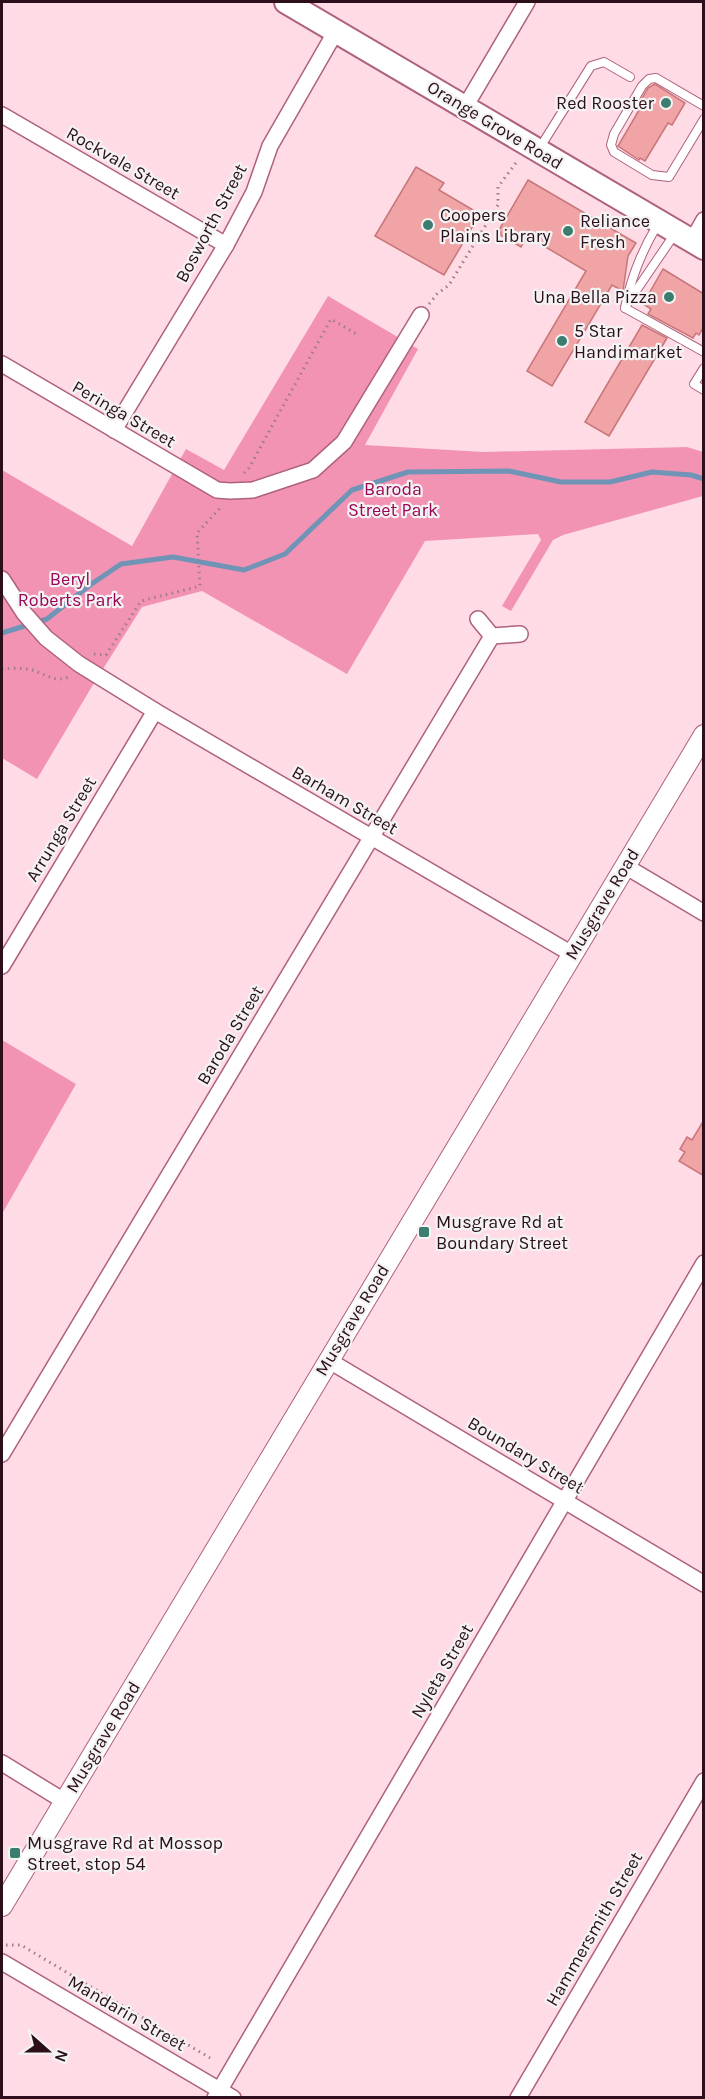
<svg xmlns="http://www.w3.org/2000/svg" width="705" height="2099" font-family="Karla,sans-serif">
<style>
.green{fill:#f293b4}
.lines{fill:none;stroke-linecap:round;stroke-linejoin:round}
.stream{stroke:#6f94b6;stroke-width:5}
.building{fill:#f0a4a5;stroke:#c87678;stroke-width:1.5}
.service-casing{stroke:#af627d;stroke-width:10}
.minor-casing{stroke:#af627d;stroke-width:18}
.tertiary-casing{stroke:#af627d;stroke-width:22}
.secondary-casing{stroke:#af627d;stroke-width:26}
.path{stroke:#9e7c88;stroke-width:3;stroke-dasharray:1.5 4.5;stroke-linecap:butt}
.service{stroke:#fff;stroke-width:8}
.minor{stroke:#fff;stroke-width:15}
.tertiary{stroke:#fff;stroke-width:20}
.secondary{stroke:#fff;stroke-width:22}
.poi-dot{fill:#3b7e70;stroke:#f3f3f3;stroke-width:2}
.labels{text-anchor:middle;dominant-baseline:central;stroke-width:4.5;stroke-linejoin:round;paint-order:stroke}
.poi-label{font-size:18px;fill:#2d0f1b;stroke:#f3f3f3;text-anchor:start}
.street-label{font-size:18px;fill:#2d0f1b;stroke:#f3f3f3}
.park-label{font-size:18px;fill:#9d0656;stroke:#f3f3f3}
</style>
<rect width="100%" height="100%" fill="#ffdbe6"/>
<!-- green -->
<g class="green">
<path d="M328 296 418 349 365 445 483 452 687 447 703 452V496L563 535 553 540 511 611 502 606 541 540 538 534 425 541 347 674 202 591 142 607 91 688 37 779 2 758V470L132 546 186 449 224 470Z"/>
<path d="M2 1040 76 1084 2 1214Z"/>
</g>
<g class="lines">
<!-- stream -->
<path class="stream" d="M2 633 47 619 90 585 121 564 173 557 244 570 285 554 352 490 408 472 509 471 561 482H610L652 472 691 475 704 479"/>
</g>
<!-- building -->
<g class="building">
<path d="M655 84 685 103 672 125 668 123 645 161 640 158 639 160 618 146 642 105 639 103 641 100 648 88Z"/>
<path d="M416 167 444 183 439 190 480 214 444 275 375 236Z"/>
<path d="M528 180 636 243 628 256 623 291 612 285 552 386 527 371 586 271 527 236 521 247 500 235 501 233 499 230Z"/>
<path d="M663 269 704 294V326L699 335 696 333 693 338 648 314 651 309 643 304Z"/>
<path d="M642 325 667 338 609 436 585 422Z"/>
<path d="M704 1120V1176L679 1161 685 1152 680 1149 687 1137 692 1140Z"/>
</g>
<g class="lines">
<!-- service casing -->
<g class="service-casing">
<g id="service">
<path d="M704 106 656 78 649 79 642 86 614 134 611 145 614 152 652 175 669 177 704 119"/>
<path d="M539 149 591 66 604 62 630 77"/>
<path d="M627 304 674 235"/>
<path d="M625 308C631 278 642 250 658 224"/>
<path d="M625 308 704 352"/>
<path d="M704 368 694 384 704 390"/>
</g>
</g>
<!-- minor casing -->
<g class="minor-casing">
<g id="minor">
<path d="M465 107 527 2"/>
<path d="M2 115 226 245"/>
<path d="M692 241 704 220"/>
<path d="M2 364 217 490 230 491 253 490 313 470 344 442 421 315"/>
<path d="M114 430 226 245 254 192 270 146 336 31"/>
<path d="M2 579 24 613 46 638 79 664 155 711 572 954"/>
<path d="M478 619 492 636 520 634"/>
<path d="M625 866 704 913"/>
<path d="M2 966 155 711"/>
<path d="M328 1360 704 1584"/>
<path d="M2 1454 492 636"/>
<path d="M2 1763 64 1801"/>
<path d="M2 1962 233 2098"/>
<path d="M215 2098 704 1263"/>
<path d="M518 2098 704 1781"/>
</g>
</g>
<!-- tertiary casing -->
<g class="tertiary-casing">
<path id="tertiary" d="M2 1906 704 735"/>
</g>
<!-- secondary casing -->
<g class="secondary-casing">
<path id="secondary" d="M286 2 704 248"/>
</g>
<!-- path -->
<g class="path">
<path d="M429 304 437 294 449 285 498 205V187L518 160"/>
<path d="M244 473 249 468 331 319 358 335"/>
<path d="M94 654 106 655 141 601 200 586 197 533 221 507"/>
<path d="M2 669C11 668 22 668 32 670 46 674 56 684 70 676"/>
<path d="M6 1945H21L210 2058"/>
</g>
<!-- service -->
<use href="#service" class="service"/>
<!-- minor -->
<use href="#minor" class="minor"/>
<!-- tertiary -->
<use href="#tertiary" class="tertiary"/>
<!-- secondary -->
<use href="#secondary" class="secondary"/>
</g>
<!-- markers -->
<g class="poi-dot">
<circle cx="666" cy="103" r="6"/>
<circle cx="428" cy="225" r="6"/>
<circle cx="568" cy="231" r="6"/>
<circle cx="669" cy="297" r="6"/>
<circle cx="562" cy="341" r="6"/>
<rect x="418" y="1226" width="12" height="12" rx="3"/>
<rect x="9" y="1847" width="12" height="12" rx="3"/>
</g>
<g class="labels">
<!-- poi labels -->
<g class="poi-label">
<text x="654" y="103" text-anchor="end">Red Rooster</text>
<text x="440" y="215">Coopers<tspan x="440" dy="21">Plains Library</tspan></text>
<text x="580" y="221">Reliance<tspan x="580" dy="21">Fresh</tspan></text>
<text x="657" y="297" text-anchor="end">Una Bella Pizza</text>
<text x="574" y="331">5 Star<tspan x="574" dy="21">Handimarket</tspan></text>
<text x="436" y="1222">Musgrave Rd at<tspan x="436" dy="21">Boundary Street</tspan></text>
<text x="27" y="1843">Musgrave Rd at Mossop<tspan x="27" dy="21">Street, stop 54</tspan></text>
</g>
<!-- street labels -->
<g class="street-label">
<text transform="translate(495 125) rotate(31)">Orange Grove Road</text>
<text transform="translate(123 163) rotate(30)">Rockvale Street</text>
<text transform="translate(211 223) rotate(-62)">Bosworth Street</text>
<text transform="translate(124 414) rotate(30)">Peringa Street</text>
<text transform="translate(345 800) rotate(30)">Barham Street</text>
<text transform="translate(61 829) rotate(-59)">Arrunga Street</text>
<text transform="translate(602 904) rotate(-59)">Musgrave Road</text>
<text transform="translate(230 1035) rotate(-59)">Baroda Street</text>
<text transform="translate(352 1320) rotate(-59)">Musgrave Road</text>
<text transform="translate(526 1455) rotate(31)">Boundary Street</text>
<text transform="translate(442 1671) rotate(-60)">Nyleta Street</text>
<text transform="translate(103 1737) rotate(-59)">Musgrave Road</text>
<text transform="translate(594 1929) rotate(-60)">Hammersmith Street</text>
<text transform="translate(127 2013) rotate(30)">Mandarin Street</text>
</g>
<!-- park labels -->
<g class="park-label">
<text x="393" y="489">Baroda<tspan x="393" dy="21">Street Park</tspan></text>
<text x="70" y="579">Beryl<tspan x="70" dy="21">Roberts Park</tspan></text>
</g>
</g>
<!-- border -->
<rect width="705" height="2099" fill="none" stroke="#2d0f1b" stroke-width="6"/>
<!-- north arrow -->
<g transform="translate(48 2051) rotate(111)" stroke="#f3f3f3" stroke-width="4.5" paint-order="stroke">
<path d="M0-4.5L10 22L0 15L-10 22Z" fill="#2d0f1b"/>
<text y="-9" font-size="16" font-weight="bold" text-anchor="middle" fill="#2d0f1b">N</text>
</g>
</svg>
